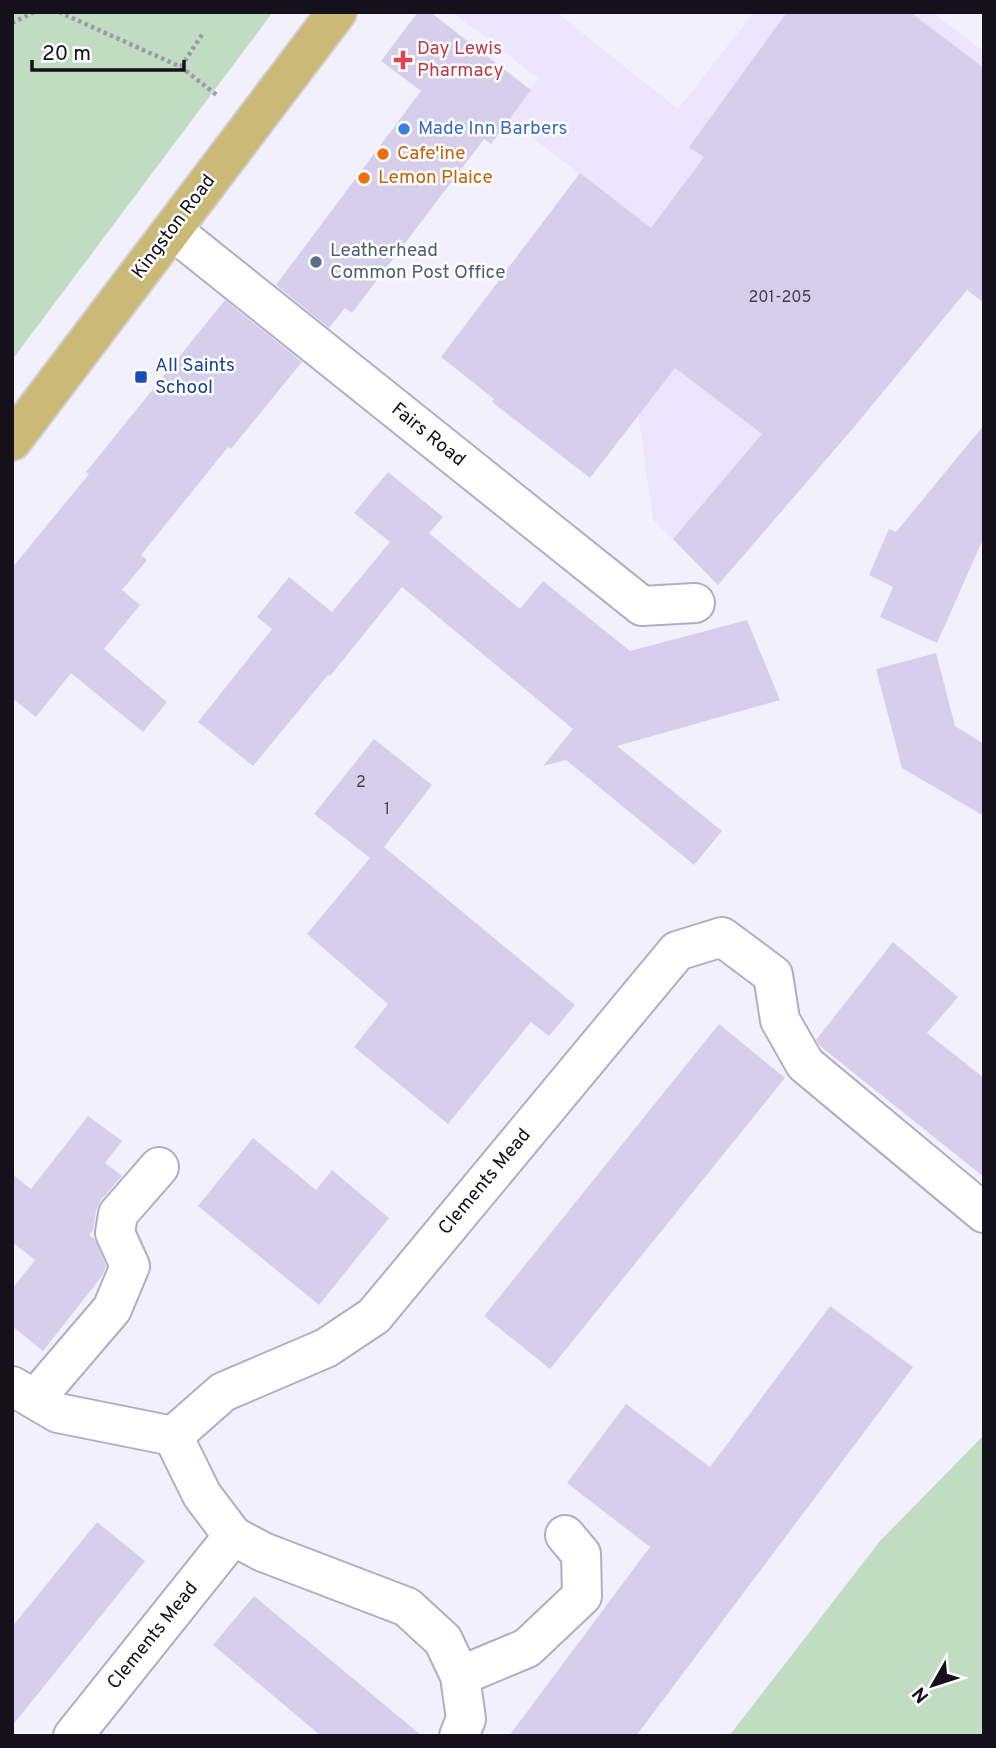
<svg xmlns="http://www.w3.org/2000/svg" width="996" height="1748" font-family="Overpass,sans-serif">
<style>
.built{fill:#ebe6fd}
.green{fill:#c0ddc2}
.building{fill:#d6cfec}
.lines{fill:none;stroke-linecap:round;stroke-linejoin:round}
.minor-casing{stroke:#b2acc8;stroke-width:42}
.major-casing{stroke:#d0cfd1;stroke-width:42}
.path{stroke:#9d9aa6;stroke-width:4.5;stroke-dasharray:3.5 3.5;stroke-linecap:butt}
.minor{stroke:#fff;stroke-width:38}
.major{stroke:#cbb977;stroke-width:38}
.health-dot{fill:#e0444e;stroke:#fff;stroke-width:2.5}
.shop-dot{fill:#3f7fe0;stroke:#fff;stroke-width:2.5}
.food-dot{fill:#e8710a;stroke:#fff;stroke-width:2.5}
.service-dot{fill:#5c6f8a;stroke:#fff;stroke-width:2.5}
.transit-dot{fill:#1a4fb4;stroke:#fff;stroke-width:2.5}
.labels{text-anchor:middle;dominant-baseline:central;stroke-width:5;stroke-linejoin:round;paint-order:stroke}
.number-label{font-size:16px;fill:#44404f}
.health-label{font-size:19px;fill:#be3a42;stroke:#fff;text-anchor:start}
.shop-label{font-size:19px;fill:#366cbe;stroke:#fff;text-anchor:start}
.food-label{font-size:19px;fill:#c56008;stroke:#fff;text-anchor:start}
.street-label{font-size:19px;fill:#14111b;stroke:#fff}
.service-label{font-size:19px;fill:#4e5e75;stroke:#fff;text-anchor:start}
.transit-label{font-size:19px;fill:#164399;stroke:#fff;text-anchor:start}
</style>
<rect width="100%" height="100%" fill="#f3f0fd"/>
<!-- built -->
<path class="built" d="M452 12H556L678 109 754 12H932L984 52V269L854 427 734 567 717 583 653 520 636 399 614 200 509 120 538 78Z"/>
<!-- green -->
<g class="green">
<path d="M12 12H273L12 360Z"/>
<path d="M984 1435V1736H729L880 1541Z"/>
</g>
<!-- building -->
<g class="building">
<path d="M418 12H430L531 90 491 144 484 139 352 313 345 308 329 328 276 285 421 91 381 61Z"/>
<path d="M787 12H910L984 68V303L967 290 854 427 718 585 673 539 762 434 675 368 590 478 492 402 494 399 441 357 580 173 651 228 704 157 689 147Z"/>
<path d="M225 300 302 362 231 449 228 447 141 555 147 560 122 590 140 605 104 649 167 702 143 732 71 673 36 717 12 698V568L89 474 86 472Z"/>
<path d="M984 425V537L937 643 880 617 893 587 869 575 889 529 896 532Z"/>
<path d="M388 472 443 517 429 533 520 609 543 581 630 651 747 620 780 700 617 746 722 831 694 865 566 760 543 766 573 729 402 587 330 676 328 675 253 766 198 722 272 629 257 617 289 577 332 612 390 542 354 513Z"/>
<path d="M936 653 955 726 984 744V816L902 768 876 669Z"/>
<path d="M374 739 432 785 384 847 575 1005 549 1036 531 1022 448 1124 354 1047 388 1004 307 934 370 858 314 814Z"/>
<path d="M893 942 958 997 927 1033 984 1078V1177L820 1046 816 1040Z"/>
<path d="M719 1024 785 1078 550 1369 484 1316Z"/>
<path d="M88 1116 122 1141 105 1163 122 1176 101 1200 96 1211 93 1230 89 1235 95 1239 106 1266 102 1276 43 1351 12 1326V1289L35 1260 12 1242V1174L31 1189Z"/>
<path d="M253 1138 316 1190 332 1170 389 1218 319 1305 198 1206Z"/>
<path d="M830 1306 913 1367 636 1736H509L650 1547 567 1483 626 1404 710 1467Z"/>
<path d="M97 1522 145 1561 12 1726V1627Z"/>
<path d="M254 1596 422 1736H321L213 1645Z"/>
</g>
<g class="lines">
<!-- minor casing -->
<g class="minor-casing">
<g id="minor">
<path d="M172 230 642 606 695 603"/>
<path d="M12 1386 58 1413 173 1436 223 1392 326 1348 374 1316 677 951 722 937 773 975 780 1020 805 1064 984 1213"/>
<path d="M35 1399 112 1309 130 1266 115 1233 118 1214 159 1167"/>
<path d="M173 1436 202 1495 233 1536 263 1552 407 1607 443 1640 460 1676 466 1719 459 1736"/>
<path d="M460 1676 527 1648 582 1596 581 1554 565 1535"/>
<path d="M73 1736 233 1536"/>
</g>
</g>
<!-- major casing -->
<g class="major-casing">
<path id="major" d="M12 441 337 12"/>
</g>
<!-- path -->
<g class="path">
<path d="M59 12 181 67 218 96"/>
<path d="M12 23 34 12"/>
<path d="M181 67 203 33"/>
</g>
<!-- minor -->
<use href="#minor" class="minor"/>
<!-- major -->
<use href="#major" class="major"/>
</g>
<!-- markers -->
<path class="health-dot" d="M399.5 49.5h7v7h7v7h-7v7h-7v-7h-7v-7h7z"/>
<circle class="shop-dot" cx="404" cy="129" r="7"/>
<g class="food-dot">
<circle cx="383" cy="154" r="7"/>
<circle cx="364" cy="178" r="7"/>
</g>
<circle class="service-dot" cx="316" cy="262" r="7"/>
<rect class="transit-dot" x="134" y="370" width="14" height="14" rx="3.5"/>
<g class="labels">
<!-- number labels -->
<g class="number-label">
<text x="780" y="298">201-205</text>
<text x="361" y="783">2</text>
<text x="387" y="810">1</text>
</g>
<!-- health labels -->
<g class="health-label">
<text x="417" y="49">Day Lewis<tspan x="417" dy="22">Pharmacy</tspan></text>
</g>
<!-- shop labels -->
<g class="shop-label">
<text x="418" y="129">Made Inn Barbers</text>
</g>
<!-- food labels -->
<g class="food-label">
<text x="397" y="154">Cafe'ine</text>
<text x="378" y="178">Lemon Plaice</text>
</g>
<!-- street labels -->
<g class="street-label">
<text transform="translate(174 227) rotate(-53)">Kingston Road</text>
<text transform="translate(428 435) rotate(39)">Fairs Road</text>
<text transform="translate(485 1182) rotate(-50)">Clements Mead</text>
<text transform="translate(153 1636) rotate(-51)">Clements Mead</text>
</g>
<!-- service labels -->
<g class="service-label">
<text x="330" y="251">Leatherhead<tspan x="330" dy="22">Common Post Office</tspan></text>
</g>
<!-- transit labels -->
<g class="transit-label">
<text x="155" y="366">All Saints<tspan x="155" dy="22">School</tspan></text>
</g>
</g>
<!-- border -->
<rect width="996" height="1748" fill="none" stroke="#14111b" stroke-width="28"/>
<!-- north arrow -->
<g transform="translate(933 1685) rotate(231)" stroke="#ffffff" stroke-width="5" paint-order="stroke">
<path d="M0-5L12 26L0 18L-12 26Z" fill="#14111b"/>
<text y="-10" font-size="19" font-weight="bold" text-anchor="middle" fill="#14111b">N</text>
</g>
<!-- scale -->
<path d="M32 60v10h152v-10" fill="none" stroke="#14111b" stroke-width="3.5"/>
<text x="42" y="60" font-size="21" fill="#14111b" stroke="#ffffff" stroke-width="5" paint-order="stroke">20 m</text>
</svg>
